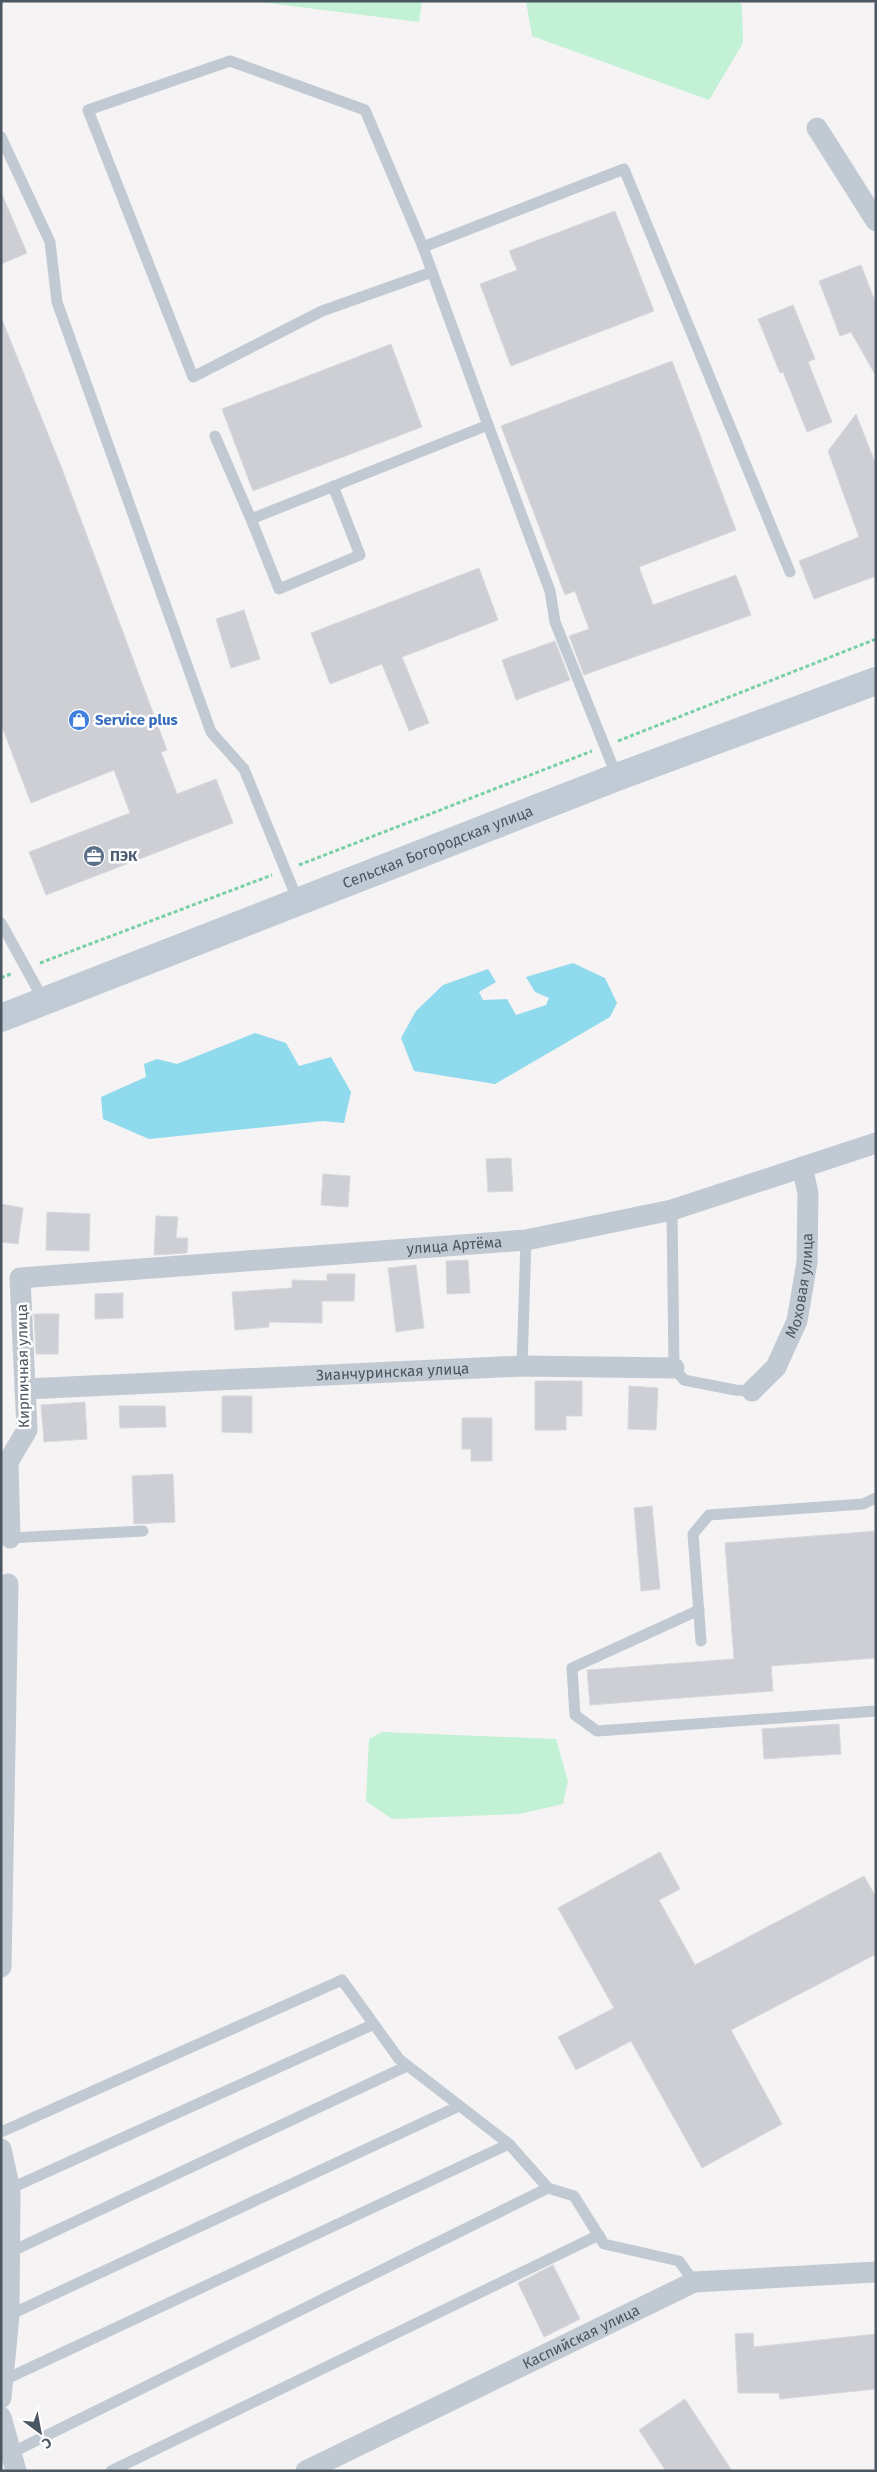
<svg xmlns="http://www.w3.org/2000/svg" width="877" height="2472" font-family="'Fira Sans',sans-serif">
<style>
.green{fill:#c3f1d5}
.water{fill:#90daee}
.building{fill:#cdcfd5;stroke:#d7d9de}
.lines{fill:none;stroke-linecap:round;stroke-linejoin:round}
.path{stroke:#7ad0a6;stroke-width:3;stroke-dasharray:4 2.5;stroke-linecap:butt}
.lane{stroke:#c1cad2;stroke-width:11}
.street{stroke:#c1cad2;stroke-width:21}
.secondary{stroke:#c1cbd6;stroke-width:28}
.labels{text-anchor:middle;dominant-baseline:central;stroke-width:5;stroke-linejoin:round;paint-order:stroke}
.shop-label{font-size:15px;font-weight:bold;fill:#366cbe;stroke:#fff;text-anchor:start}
.street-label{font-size:15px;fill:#4a5661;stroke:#fff}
.service-label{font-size:15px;font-weight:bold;fill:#4e5e75;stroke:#fff;text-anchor:start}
</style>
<rect width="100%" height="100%" fill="#f5f3f3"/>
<!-- green -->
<g class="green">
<path d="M253 1H422L419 22Z"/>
<path d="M526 1H737L742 5 743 43 709 100 532 36Z"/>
<path d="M382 1732 556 1739 568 1781 563 1804 519 1814 392 1819 366 1801 369 1739Z"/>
</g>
<!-- water -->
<g class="water">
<path d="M573 963 605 978 617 1003 610 1017 495 1084 414 1071 401 1038 416 1011 443 985 488 969 496 982 479 992 483 1000 507 999 516 1015 546 1005 549 998 535 992 526 977Z"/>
<path d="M255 1033 286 1043 299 1066 331 1057 351 1092 344 1123 323 1121 149 1139 103 1119 101 1097 146 1077 144 1064 157 1059 177 1064Z"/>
</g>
<!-- building -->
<g class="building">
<path d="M1 192 27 253 1 264Z"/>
<path d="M615 211 654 311 511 366 480 284 517 270 509 251Z"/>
<path d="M861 265 876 304V376L851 332 840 336 819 281Z"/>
<path d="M793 305 815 359 808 362 832 422 807 432 783 372 780 373 758 319Z"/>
<path d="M1 317 62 469 167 750 161 752 177 794 216 779 233 823 46 895 29 852 130 813 114 770 31 803 1 724Z"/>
<path d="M391 344 422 427 253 491 222 409Z"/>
<path d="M672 361 736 530 639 567 653 605 736 575 751 615 584 675 569 636 589 629 575 591 565 595 501 426Z"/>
<path d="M856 414 876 465V576L814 599 799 561 859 537 828 451Z"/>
<path d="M479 568 498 620 402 657 429 723 409 731 382 664 330 684 311 633Z"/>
<path d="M244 610 260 659 231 668 216 619Z"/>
<path d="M555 641 570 680 516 700 502 660Z"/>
<path d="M511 1158 513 1191 488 1192 486 1159Z"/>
<path d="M323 1174 350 1176 348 1207 321 1205Z"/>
<path d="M1 1204 23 1208 18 1244 1 1242Z"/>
<path d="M47 1212 90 1214 89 1251 46 1250Z"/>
<path d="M156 1216 178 1217 176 1238H188L187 1253 154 1255Z"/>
<path d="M468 1260 470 1293 447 1294 446 1261Z"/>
<path d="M416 1265 424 1328 396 1332 388 1268Z"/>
<path d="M327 1274H355L354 1301H322V1323L269 1322V1327L235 1330 232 1292 292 1288V1280L327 1281Z"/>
<path d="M123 1293V1318L95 1319V1294Z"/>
<path d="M34 1314H59L58 1354H36Z"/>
<path d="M535 1381H582V1416H566V1430H535Z"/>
<path d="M629 1386 658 1388 656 1430 628 1429Z"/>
<path d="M222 1396H252V1433L222 1432Z"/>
<path d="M85 1402 87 1439 44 1442 41 1405Z"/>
<path d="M119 1406H165L166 1427 120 1428Z"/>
<path d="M462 1418H492V1461H471V1449H462Z"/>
<path d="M173 1474 175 1522 134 1524 132 1476Z"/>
<path d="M652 1506 660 1589 641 1591 634 1508Z"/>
<path d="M876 1531V1658L771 1666 773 1691 590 1705 587 1670 734 1659 725 1543Z"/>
<path d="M839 1724 841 1754 764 1759 762 1729Z"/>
<path d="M660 1852 680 1889 659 1900 695 1965 864 1876 876 1897V1954L731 2030 782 2124 702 2168 631 2041 576 2070 558 2037 614 2008 558 1908Z"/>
<path d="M553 2265 580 2319 544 2337 518 2283Z"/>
<path d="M753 2333 754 2347 876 2334V2389L780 2399 779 2393H738L735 2334Z"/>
<path d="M685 2399 732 2471H666L639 2430Z"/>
</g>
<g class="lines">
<!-- path -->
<g class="path">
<path d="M618 741 876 639"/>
<path d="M299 865 592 751"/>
<path d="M40 963 272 875"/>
<path d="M1 978 13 973"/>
</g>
<!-- lane -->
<g class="lane">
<path d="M1 137 50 242 57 302 211 732 244 769 298 901"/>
<path d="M423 247 365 110 230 61 88 110 193 377 322 311 432 272"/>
<path d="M488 425 423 247 624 169 790 572"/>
<path d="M215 436 251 519"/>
<path d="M333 486 360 555 279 589 251 519 488 425 550 591 555 622 617 777"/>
<path d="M1 923 44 1001"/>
<path d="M672 1210 674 1368 684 1380 735 1390 752 1391"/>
<path d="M522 1366 526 1240"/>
<path d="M10 1538 143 1531"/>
<path d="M699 1610 572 1668 575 1715 597 1731 876 1711"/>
<path d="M701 1641 693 1534 709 1515 863 1504 876 1498"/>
<path d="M1 2132 342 1980 399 2059 509 2144 548 2188 574 2196 604 2244 679 2261 694 2282"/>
<path d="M7 2190 372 2025"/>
<path d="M6 2254 407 2066"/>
<path d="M5 2317 459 2106"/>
<path d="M2 2381 509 2144"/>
<path d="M11 2453 548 2188"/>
<path d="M111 2471 599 2235"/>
</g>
<!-- street -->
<g class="street">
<path d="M817 128 876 221"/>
<path id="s1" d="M25 1389 522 1366 674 1368"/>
<path id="s2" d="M752 1391 776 1367 797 1321 807 1262 808 1193 802 1167"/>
<path id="s3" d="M10 1538 8 1462 27 1430 20 1278 526 1240 672 1210 876 1143"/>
<path d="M1 1967 8 1584"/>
<path d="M1 2149 10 2190 9 2316 1 2398"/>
<path d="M1 2417 16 2471"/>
<path id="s4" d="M306 2471 694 2282 876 2272"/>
</g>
<!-- secondary -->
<path class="secondary" id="s5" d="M1 1018 617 777 876 681"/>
</g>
<!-- icons -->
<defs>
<g id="shop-disc" transform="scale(1.125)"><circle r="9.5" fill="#3f7fe0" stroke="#fff"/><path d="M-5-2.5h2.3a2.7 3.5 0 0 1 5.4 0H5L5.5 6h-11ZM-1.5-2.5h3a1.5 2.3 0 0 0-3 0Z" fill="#fff"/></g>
<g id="office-disc" transform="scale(1.125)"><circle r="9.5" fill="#5c6f8a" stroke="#fff"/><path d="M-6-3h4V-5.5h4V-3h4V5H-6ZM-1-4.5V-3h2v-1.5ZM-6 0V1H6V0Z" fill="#fff"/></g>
</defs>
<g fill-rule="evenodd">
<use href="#shop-disc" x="79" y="720"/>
<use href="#office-disc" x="94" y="856"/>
</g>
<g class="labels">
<!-- shop labels -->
<g class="shop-label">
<text x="95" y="720">Service plus</text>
</g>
<!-- street labels -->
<g class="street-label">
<text stroke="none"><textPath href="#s5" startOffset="469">Сельская Богородская улица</textPath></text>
<text stroke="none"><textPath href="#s3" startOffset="701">улица Артёма</textPath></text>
<text stroke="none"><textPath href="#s2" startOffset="120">Моховая улица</textPath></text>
<text transform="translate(23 1366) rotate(-91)">Кирпичная улица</text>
<text stroke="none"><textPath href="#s1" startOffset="368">Зианчуринская улица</textPath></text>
<text stroke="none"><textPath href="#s4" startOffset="306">Каспийская улица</textPath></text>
</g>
<!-- service labels -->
<g class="service-label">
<text x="110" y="856">ПЭК</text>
</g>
</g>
<!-- border -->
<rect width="877" height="2472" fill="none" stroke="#4a5661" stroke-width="5"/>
<!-- north arrow -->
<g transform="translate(40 2432) rotate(148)" stroke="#ffffff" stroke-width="4" paint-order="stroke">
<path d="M0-4L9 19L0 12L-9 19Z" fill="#4a5661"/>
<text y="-8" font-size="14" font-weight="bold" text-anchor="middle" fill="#4a5661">С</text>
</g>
</svg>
